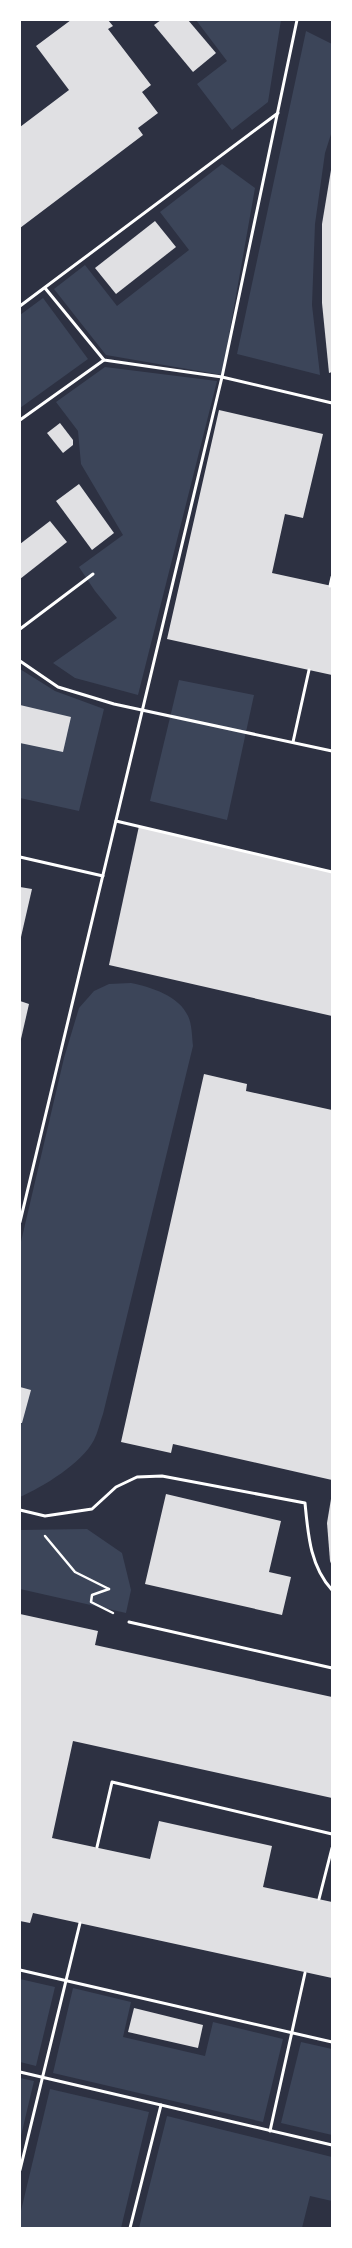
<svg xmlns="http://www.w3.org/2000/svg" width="352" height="2248" font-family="'Nunito Sans',sans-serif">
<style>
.green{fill:#3c4559}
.building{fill:#e0e0e3}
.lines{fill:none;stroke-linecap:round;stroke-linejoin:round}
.path{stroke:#fff;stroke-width:2.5}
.service{stroke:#fff;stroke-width:3}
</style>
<rect width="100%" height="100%" fill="#2d3142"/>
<!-- green -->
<g class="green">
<path d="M196 20H281L268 102 232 130 197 84 227 61Z"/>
<path d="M306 31 332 44V131L325 153 315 224 312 305 320 375 237 354Z"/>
<path d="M222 164 255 188 222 375 106 355 54 289 85 265 117 306 189 250 160 212Z"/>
<path d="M43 298 88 359 20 408V315Z"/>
<path d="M105 367 217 381 138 695 75 678 53 663 117 618 95 591 79 567 123 535 81 464 78 431 56 402Z"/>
<path d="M20 669 55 691 104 709 79 811 20 798Z"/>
<path d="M179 680 254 695 227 820 150 801Z"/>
<path d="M131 983C151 987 179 996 188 1016 192 1024 192 1037 193 1046L103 1414C100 1422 98 1432 94 1440 82 1463 43 1487 20 1497V1246L64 1058 79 1008 94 991 109 984Z"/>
<path d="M87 1529 122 1553 131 1590 126 1613 20 1589V1530Z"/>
<path d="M20 1979 55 1987 36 2066 20 2062Z"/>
<path d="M73 1988 131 2002 123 2037 205 2056 213 2022 283 2039 263 2122 53 2073Z"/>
<path d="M301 2042 332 2049V2135L281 2123Z"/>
<path d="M20 2078 34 2081 20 2140Z"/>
<path d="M50 2089 149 2112 121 2228H20V2215Z"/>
<path d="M167 2116 332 2157V2201L310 2196 302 2228H139Z"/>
</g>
<!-- building -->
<g class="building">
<path d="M71 20H108L113 26 108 29 151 85 142 92 158 113 138 128 143 135 20 228V127L69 90 36 46Z"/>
<path d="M161 20H188L216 53 193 72 154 25Z"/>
<path d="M331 170 332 372 329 373 322 303V224Z"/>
<path d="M155 221 176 247 116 294 95 268Z"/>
<path d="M219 410 323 434 303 518 285 514 272 573 332 586V675L167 639Z"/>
<path d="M60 423 73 440V445L63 453 47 433Z"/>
<path d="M79 484 114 533 92 550 56 501Z"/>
<path d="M50 521 67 542 20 579V544Z"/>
<path d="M20 705 71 717 63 752 20 743Z"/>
<path d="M139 826 332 872V1016L109 965Z"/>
<path d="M20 887 32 889 21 937H20Z"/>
<path d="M20 1001 29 1004 21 1039H20Z"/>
<path d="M204 1074 247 1084 246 1091 332 1110V1480L173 1444 171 1453 121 1442Z"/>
<path d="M20 1387 31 1390 22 1423H20Z"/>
<path d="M166 1494 281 1521 269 1572 291 1577 282 1615 145 1584Z"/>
<path d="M331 1499H332V1566L330 1561 327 1523Z"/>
<path d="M20 1614 98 1631 95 1645 332 1697V1798L73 1741 52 1838 150 1859 159 1821 272 1846 263 1887 332 1902V1978L33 1913 30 1923 20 1921Z"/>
<path d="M134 2008 203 2025 198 2048 128 2032Z"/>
</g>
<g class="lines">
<!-- path -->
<g class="path">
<path d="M45 1536 75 1572 109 1589"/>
<path d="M109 1589 92 1595 91 1602 113 1613"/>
</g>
<!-- service -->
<g class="service">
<path d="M45 288 104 360 222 377 332 403"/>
<path d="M20 306 278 113"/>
<path d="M20 420 104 360"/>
<path d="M330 586 332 577"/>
<path d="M20 629 93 574"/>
<path d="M20 661 58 687 114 704 332 751"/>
<path d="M293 742 309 670"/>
<path d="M116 821 332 872"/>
<path d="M20 857 103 876"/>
<path d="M20 1222 222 377 297 20"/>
<path d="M20 1510 45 1516 92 1509 116 1487 137 1477 162 1476 305 1503C308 1534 310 1566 332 1590"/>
<path d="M129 1622 332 1668"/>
<path d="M97 1847 112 1782 332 1834"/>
<path d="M319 1899 332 1848"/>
<path d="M20 1970 332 2042"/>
<path d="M20 2072 332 2145"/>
<path d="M270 2131 305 1973"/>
<path d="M20 2170 80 1923"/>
<path d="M130 2228 161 2105"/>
</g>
</g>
<!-- border -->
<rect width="352" height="2248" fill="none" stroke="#ffffff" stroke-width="42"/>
</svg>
